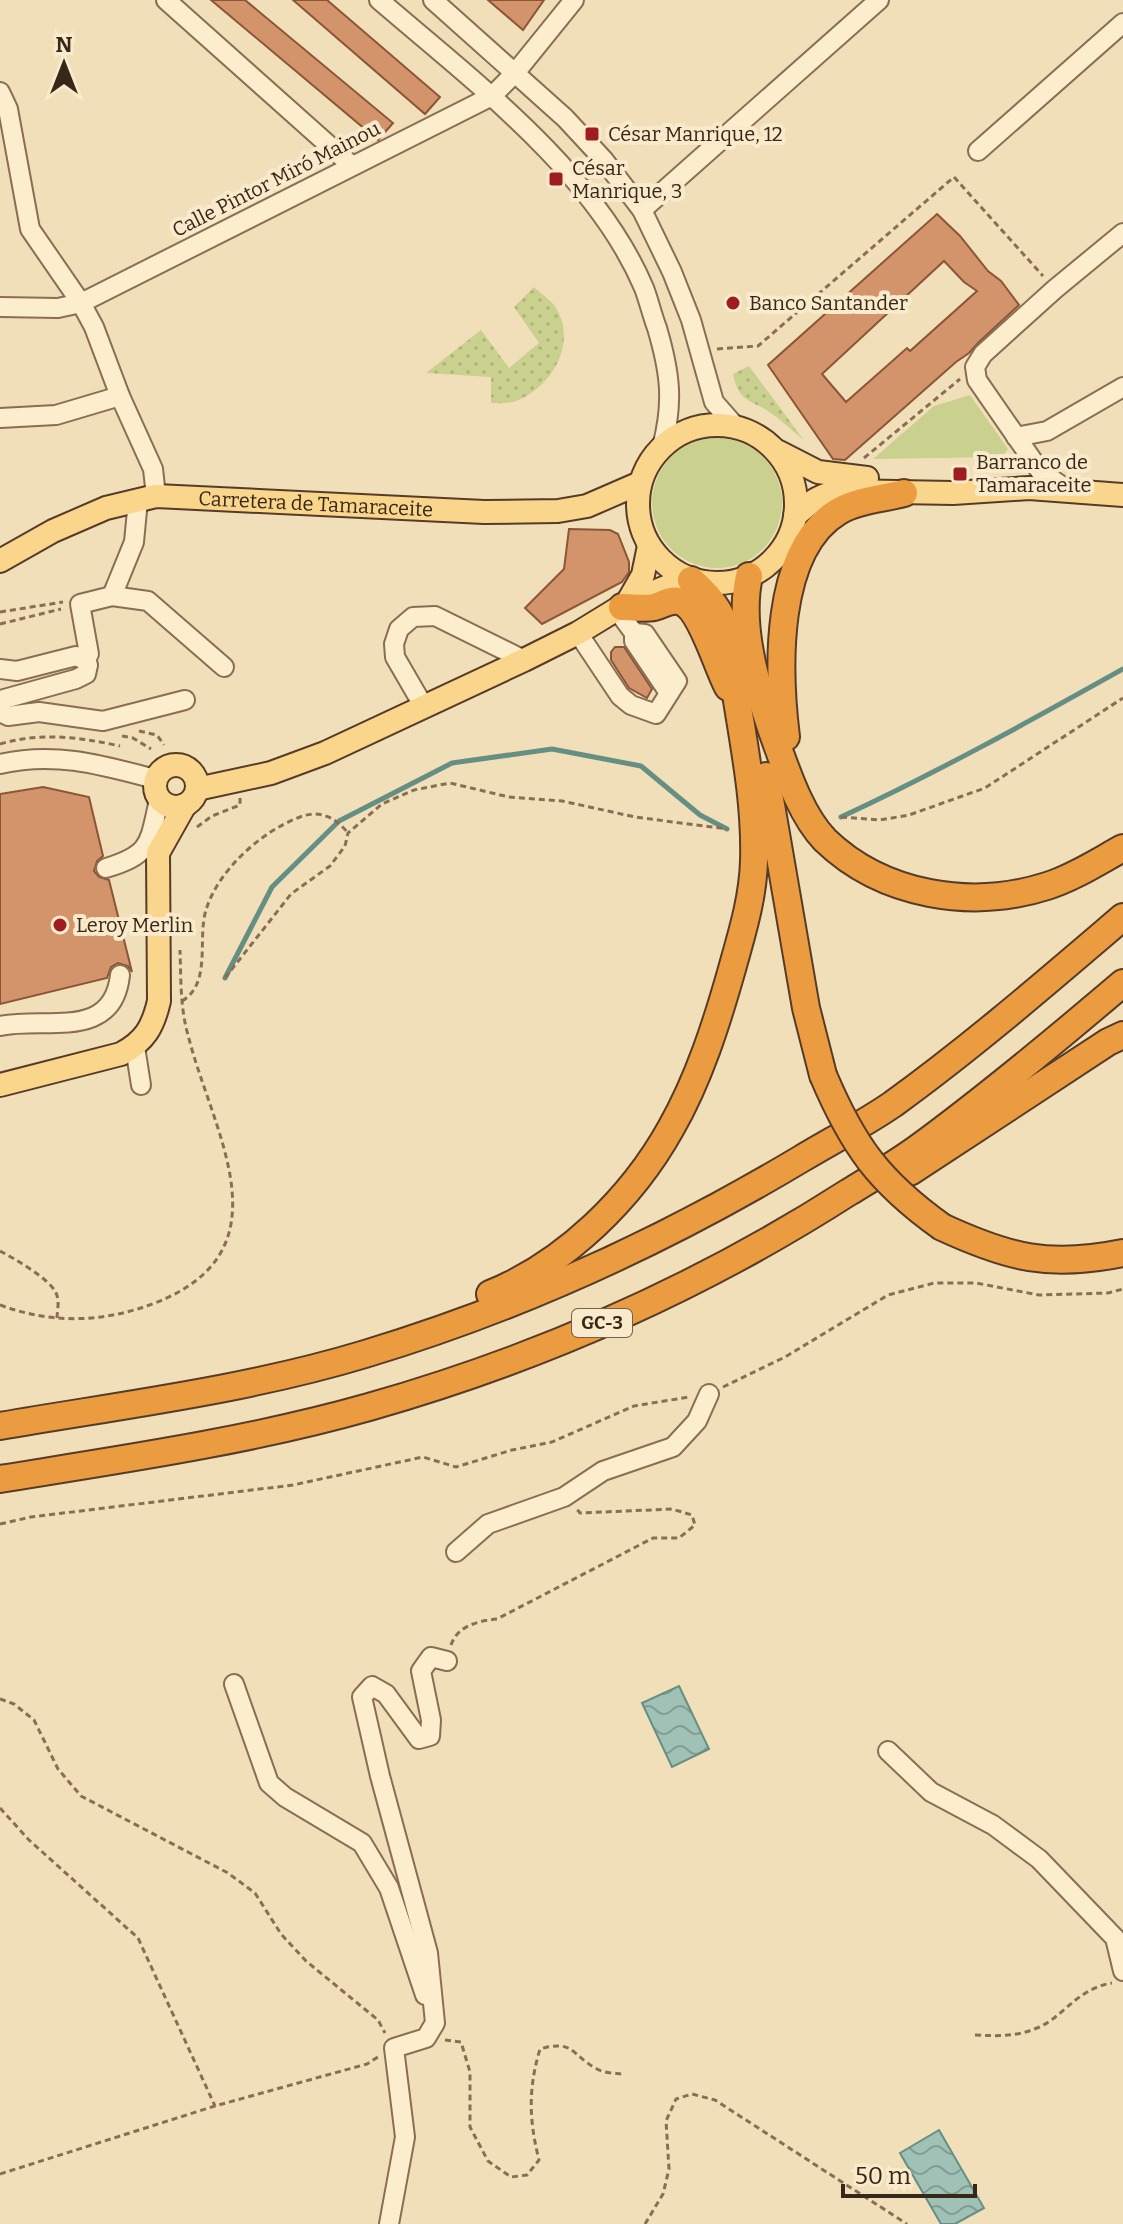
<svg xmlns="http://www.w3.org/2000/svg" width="1123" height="2224" font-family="Bitter,serif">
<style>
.grass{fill:#cad08d}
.garden{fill:url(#garden-dots)}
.water{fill:url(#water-waves);stroke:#668f84;stroke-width:2}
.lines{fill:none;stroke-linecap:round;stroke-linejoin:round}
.stream{stroke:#668f84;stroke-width:5}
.building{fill:#d3946c;stroke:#8a5636;stroke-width:2;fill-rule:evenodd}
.minor-casing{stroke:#896e53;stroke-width:22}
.major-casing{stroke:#563c28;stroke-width:26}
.highway-casing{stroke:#563c28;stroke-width:30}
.path{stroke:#896e53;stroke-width:3;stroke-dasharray:6 4;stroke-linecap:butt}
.minor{stroke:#fcedcd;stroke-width:18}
.major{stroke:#fad58c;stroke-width:22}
.highway{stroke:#eb9c40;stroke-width:26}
.highway-bridge-casing{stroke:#563c28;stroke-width:30;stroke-linecap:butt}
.highway-bridge{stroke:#eb9c40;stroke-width:26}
.poi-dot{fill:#9d1d21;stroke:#f8eaca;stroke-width:3}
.labels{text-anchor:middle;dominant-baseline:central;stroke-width:8;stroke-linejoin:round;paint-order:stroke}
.shield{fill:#f8eaca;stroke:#71624e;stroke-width:2}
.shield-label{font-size:18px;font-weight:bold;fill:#372719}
.poi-label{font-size:20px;fill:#372719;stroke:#f8eaca;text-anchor:start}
.street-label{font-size:20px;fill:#372719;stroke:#f8eaca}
</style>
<defs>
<pattern id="garden-dots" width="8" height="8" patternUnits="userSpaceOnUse" patternTransform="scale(2)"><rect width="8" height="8" fill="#cad08d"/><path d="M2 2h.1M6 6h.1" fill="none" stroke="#aeb379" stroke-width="1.8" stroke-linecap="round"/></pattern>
<pattern id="water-waves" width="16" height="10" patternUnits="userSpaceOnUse" patternTransform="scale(2)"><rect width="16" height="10" fill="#9fc1b6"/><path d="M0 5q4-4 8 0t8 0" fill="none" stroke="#829d93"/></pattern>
</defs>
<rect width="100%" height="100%" fill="#f1dfb9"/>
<!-- grass -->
<g class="grass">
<path d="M970 395 1008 449 1002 457 873 459 934 406Z"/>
<circle cx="717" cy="503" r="65"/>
</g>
<!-- garden -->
<g class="garden">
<path d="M534 287C540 293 548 298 553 304 580 339 553 387 516 401 509 404 499 403 491 403V377L426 373 481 330 509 368 539 343 514 307Z"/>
<path d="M749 366 803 439C792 431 783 421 772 414 752 399 739 404 733 374Z"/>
</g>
<!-- water -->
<g class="water">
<path d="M679 1686 709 1749 672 1767 642 1703Z"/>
<path d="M939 2130 984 2208 955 2224H941L900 2153Z"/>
</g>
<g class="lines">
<!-- stream -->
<g class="stream">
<path d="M841 817C938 772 1030 721 1123 669"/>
<path d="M225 978 272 887 339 821 452 763 552 749 641 766 700 815 727 829"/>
</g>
</g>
<!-- building -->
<g class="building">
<path d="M211 0H245L393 123 378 140Z"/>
<path d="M293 0H327L440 97 425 114Z"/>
<path d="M488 0H544L523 30Z"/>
<path d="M937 214 960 236 988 271 1001 281 1019 305 979 342 969 353 956 362 845 460 833 459 768 365ZM944 261 964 282 977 291 910 351 907 348 846 402 822 374Z"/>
<path d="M569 529 610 530 618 534 629 562V572L622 582 542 624 525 608 564 569Z"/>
<path d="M615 647H624L652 689 647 698 629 688 611 660V652Z"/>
<path d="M43 787 89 797 103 856 97 861 94 871 99 877 109 880 132 972 128 966 118 963 111 967 107 978 0 1004V794Z"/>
</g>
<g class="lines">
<!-- minor casing -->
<g class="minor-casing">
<g id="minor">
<path d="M166 0 351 165"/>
<path d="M379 0C472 80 595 172 644 288 649 301 652 315 657 328 670 372 674 402 662 447"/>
<path d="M433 0 565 118 603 159 642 210 672 272 691 320 714 402 736 427"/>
<path d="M0 92 8 109 30 229 81 303 94 327 120 396 153 469 156 496"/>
<path d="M978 151 1123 23"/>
<path d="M642 210 879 0"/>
<path d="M0 307 58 308 81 303 492 96 515 73 574 0"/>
<path d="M0 418 56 415 120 396"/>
<path d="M1016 437 1047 431 1123 387"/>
<path d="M1066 489 1040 471 977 380 975 367 983 354 1055 289 1123 233"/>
<path d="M138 500 134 542 112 596 148 601 224 667"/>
<path d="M617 610 634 633V641L669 693"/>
<path d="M578 633 620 696 631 705 656 714 677 681 645 634 634 633"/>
<path d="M85 660 89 654 80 604 112 596"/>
<path d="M0 669 17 671 76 656 85 660 88 665 86 674 76 679 4 699 0 702"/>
<path d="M424 707 395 657 394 644 399 629 413 617 435 616 524 660"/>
<path d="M0 712 8 716 39 712 103 721 185 700"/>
<path d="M0 764C55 751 102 765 155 779"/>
<path d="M106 868C152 854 149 843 159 800"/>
<path d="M0 1026C44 1016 113 1042 120 975"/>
<path d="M135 1047 141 1085"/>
<path d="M456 1552 488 1524 564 1497 603 1471 673 1447 697 1421 709 1394"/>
<path d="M234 1684 269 1783 285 1797 362 1843 389 1888 425 1995"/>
<path d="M888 1751 931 1792 993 1825 1039 1859 1115 1938 1123 1971"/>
<path d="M389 2224 405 2137 394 2048 426 2038 435 2023 428 1953 380 1776 362 1697 372 1686 386 1694 419 1739 430 1736 431 1720 421 1671 431 1657 447 1661"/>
</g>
</g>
<!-- major casing -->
<g class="major-casing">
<g id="major">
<circle cx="717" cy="504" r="79"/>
<path d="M779 452 818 472 867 478"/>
<path d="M795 516C811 501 821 494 843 491L953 493 1029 488 1123 495"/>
<path id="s1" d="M0 561 53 531 106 508 156 496 484 512 558 511 587 506 640 483"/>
<path d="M627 603 643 575 649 546"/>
<circle cx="176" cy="786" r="21"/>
<path d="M197 789 271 773 325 753 524 660 578 633 627 603 688 578"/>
<path d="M0 1085 121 1054C145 1041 153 1027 159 1001L158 853 185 805"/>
</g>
</g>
<!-- highway casing -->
<g class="highway-casing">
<g id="highway">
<path d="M749 576C738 626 756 684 772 731 785 766 799 813 825 840 883 896 972 910 1047 886 1073 878 1099 861 1123 848"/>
<path d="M691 580C727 612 722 623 739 665"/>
<path d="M622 607C632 607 644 609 654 607 663 605 669 599 679 601 701 606 717 668 728 687"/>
<path d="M786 737C778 672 773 550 839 511 858 500 882 499 904 493"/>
<path d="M766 776 806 1008 823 1075"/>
<path d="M910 1172 1108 1042 1123 1035"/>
<path d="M942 1227C1009 1258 1049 1268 1123 1253"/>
<path d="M490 1294C566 1263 632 1198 671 1128 699 1079 717 1022 732 969 742 933 753 898 754 861 756 796 741 732 732 668V649"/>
<path d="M0 1426C122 1405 246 1390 365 1354 518 1308 664 1241 801 1159 831 1141 864 1124 893 1104 973 1046 1048 981 1123 917"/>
<path d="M0 1479C124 1459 249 1441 369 1407 538 1359 701 1287 849 1192 872 1178 896 1164 918 1148 989 1096 1056 1040 1123 983"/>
</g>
</g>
<!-- path -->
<g class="path">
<path d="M717 349 758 346 954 177 1043 276"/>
<path d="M864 458 960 379"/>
<path d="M0 612 63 602"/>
<path d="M0 624 61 609"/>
<path d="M139 731 157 735 164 745"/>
<path d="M122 736 133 738 151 749"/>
<path d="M0 744C41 732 78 737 120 746"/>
<path d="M841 817 880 820 909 815 985 788 1123 698"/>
<path d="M197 827 212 816 240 805V798"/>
<path d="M225 978 291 894 330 866 345 846 348 833 382 804 414 790 450 783 509 797 562 801 635 817 727 829"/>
<path d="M182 1001C212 983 197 939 206 910 218 870 262 831 300 817 320 809 336 818 348 833"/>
<path d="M0 1251C15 1259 50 1279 56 1293 60 1301 57 1311 57 1319"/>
<path d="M0 1305C52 1324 103 1323 155 1303 291 1250 212 1132 188 1035 180 1007 181 978 180 950"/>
<path d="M723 1387 785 1357 888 1295 934 1283H976L1039 1295 1108 1293 1123 1289"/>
<path d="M0 1524 31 1517 293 1485 423 1457 456 1467 512 1450 552 1442 634 1406 689 1397"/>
<path d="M451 1645C458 1625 479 1621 497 1619L653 1538H679L695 1525 692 1515 672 1509 580 1513 576 1508"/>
<path d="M0 1699 14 1704 34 1720 58 1769 81 1796 228 1873 255 1893 281 1934 306 1961 378 2020 385 2033"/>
<path d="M0 1808 29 1840 138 1938 215 2106"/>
<path d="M975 2035C997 2036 1016 2037 1037 2028 1064 2017 1076 1989 1112 1983"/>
<path d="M445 2040 461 2042 470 2072V2127L488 2161 511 2177 527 2175 539 2160C529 2120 528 2089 540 2049 574 2039 571 2055 597 2069 604 2073 614 2073 622 2074"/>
<path d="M0 2174 215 2106 367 2064 378 2057"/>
<path d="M645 2224 663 2194 669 2169 666 2121 676 2099 692 2094 715 2100 907 2224"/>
</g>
<!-- minor -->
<use href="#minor" class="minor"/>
<!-- major -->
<use href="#major" class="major"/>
<!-- highway -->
<use href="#highway" class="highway"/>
<!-- highway-bridge casing -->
<g class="highway-bridge-casing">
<path id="highway-bridge" d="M823 1075C853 1146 879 1182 942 1227"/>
</g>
<!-- highway-bridge -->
<use href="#highway-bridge" class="highway-bridge"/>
</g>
<!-- markers -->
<g class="poi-dot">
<rect x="584" y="126" width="16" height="16" rx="4"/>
<rect x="548" y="171" width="16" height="16" rx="4"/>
<circle cx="733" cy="303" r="8"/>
<rect x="952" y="466" width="16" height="16" rx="4"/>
<circle cx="60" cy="925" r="8"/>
</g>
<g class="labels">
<!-- shield labels -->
<rect class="shield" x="572" y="1309" width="60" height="28" rx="6"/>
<g class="shield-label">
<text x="602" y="1323">GC-3</text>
</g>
<!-- poi labels -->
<g class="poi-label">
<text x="608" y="134">César Manrique, 12</text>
<text x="572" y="168">César<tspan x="572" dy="23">Manrique, 3</tspan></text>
<text x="749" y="303">Banco Santander</text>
<text x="976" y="462">Barranco de<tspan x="976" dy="23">Tamaraceite</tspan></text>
<text x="76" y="925">Leroy Merlin</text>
</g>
<!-- street labels -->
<g class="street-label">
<text transform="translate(276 179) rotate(-27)">Calle Pintor Miró Mainou</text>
<text stroke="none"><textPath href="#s1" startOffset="330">Carretera de Tamaraceite</textPath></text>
</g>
</g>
<!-- north arrow -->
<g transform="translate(64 64)" stroke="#f8eaca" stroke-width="6" paint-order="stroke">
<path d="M0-6L14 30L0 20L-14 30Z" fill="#372719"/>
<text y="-12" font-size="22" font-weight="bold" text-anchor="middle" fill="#372719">N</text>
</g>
<!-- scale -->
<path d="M843 2184v12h132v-12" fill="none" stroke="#372719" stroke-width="4"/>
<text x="855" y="2184" font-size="24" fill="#372719" stroke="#f8eaca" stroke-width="6" paint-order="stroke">50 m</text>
</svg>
